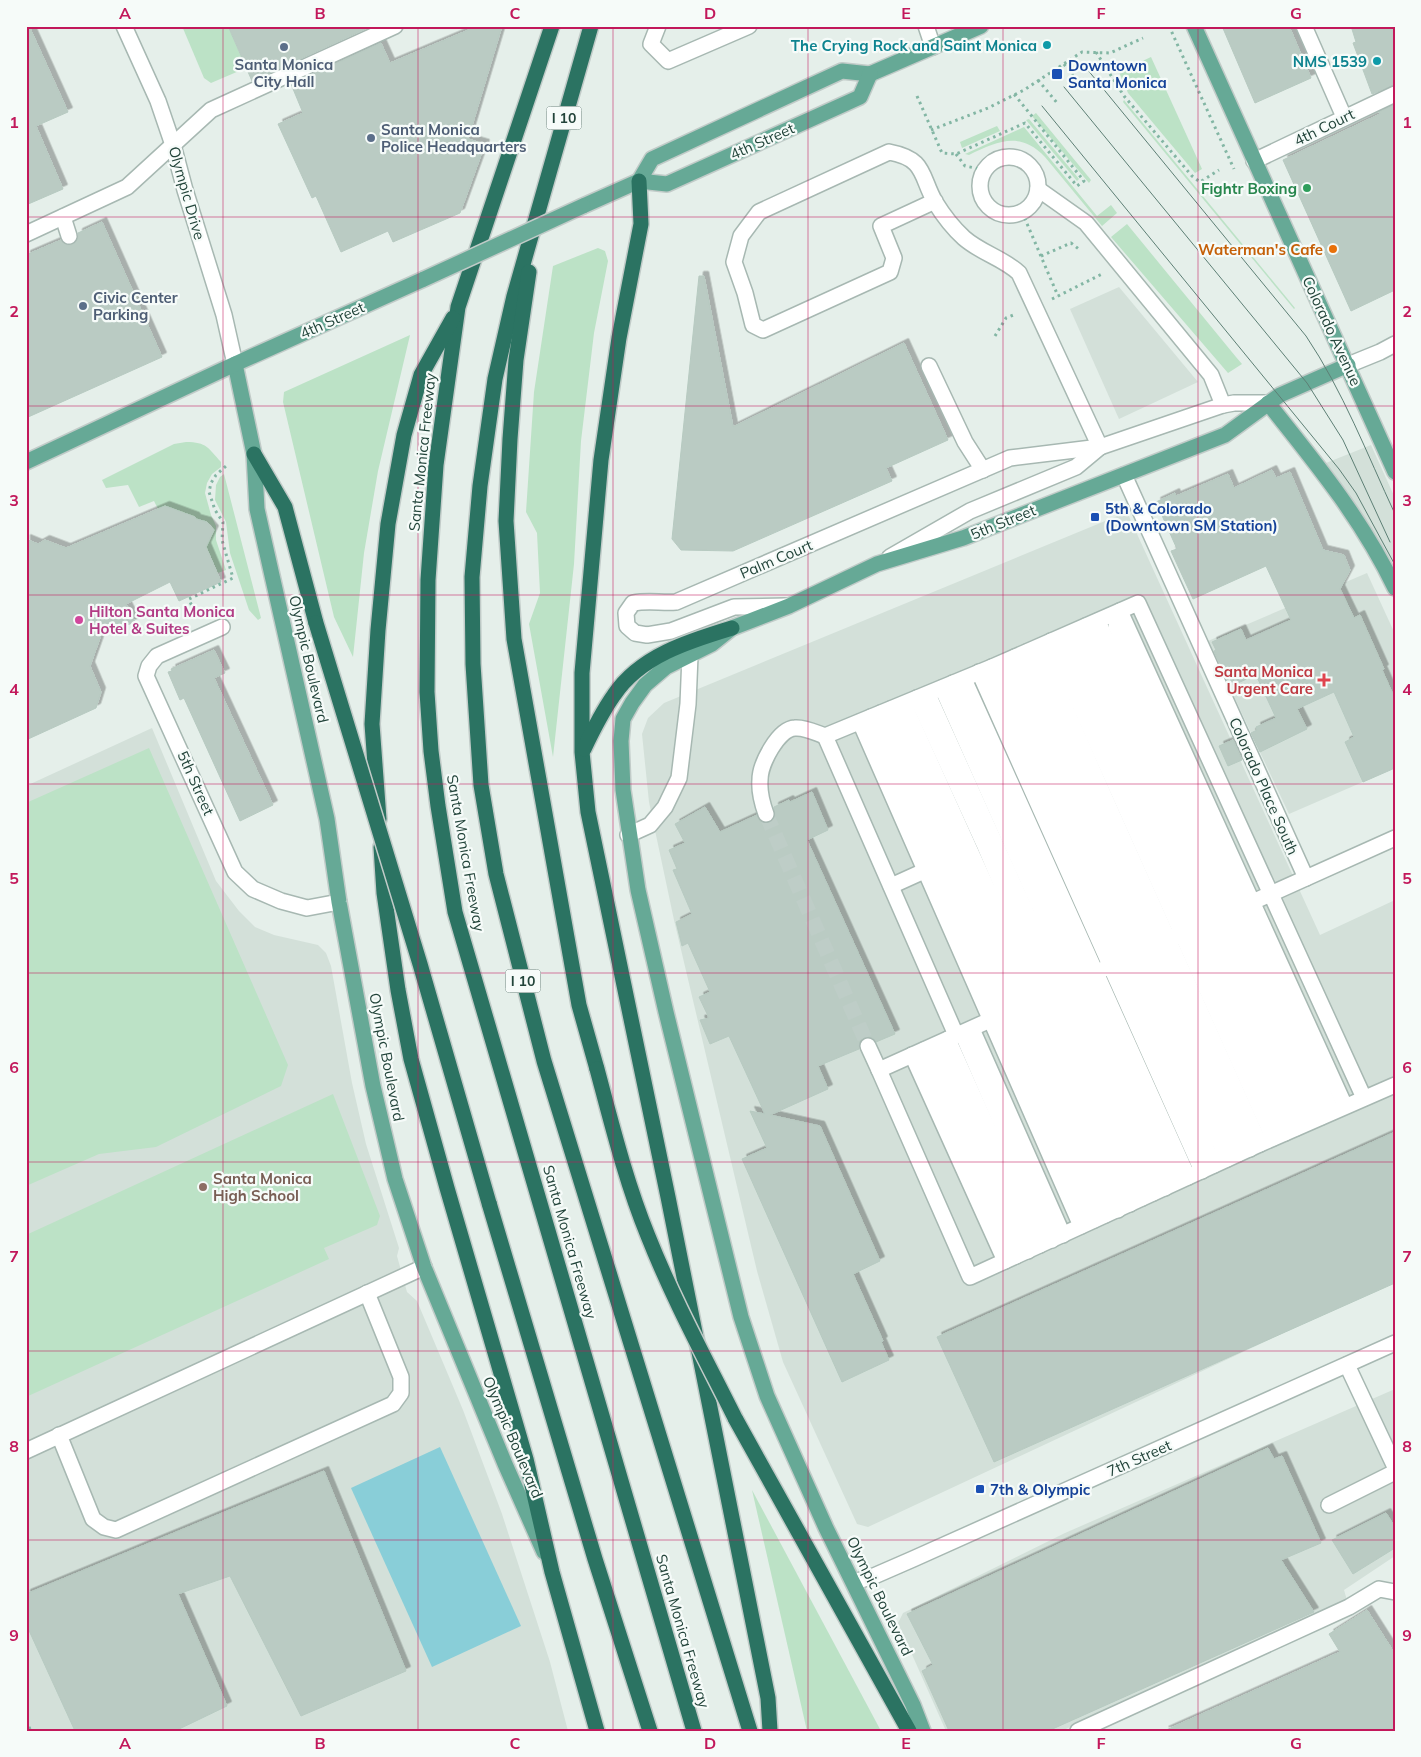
<svg xmlns="http://www.w3.org/2000/svg" width="1421" height="1757" font-family="Mulish,sans-serif">
<style>
.built{fill:#d3e0d9}
.green{fill:#bce2c6}
.water{fill:#89ced8}
.building{fill:#bacbc3;stroke:#b7cac1;filter:url(#shadow)}
.lines{fill:none;stroke-linecap:round;stroke-linejoin:round}
.minor-tunnel{stroke:#becdc7;stroke-width:15;stroke-dasharray:15 8;stroke-linecap:butt}
.minor-casing{stroke:#a7b8b2;stroke-width:18}
.major-casing{stroke:#c1cbc8;stroke-width:18}
.highway-casing{stroke:#c1cbc8;stroke-width:18}
.path{stroke:#83b6a4;stroke-width:3;stroke-dasharray:2.5 4;stroke-linecap:butt}
.minor{stroke:#fff;stroke-width:15}
.major{stroke:#66a996;stroke-width:15}
.highway{stroke:#2b7362;stroke-width:15}
.tram{stroke:#5d7f75;stroke-width:1}
.major-bridge-casing{stroke:#c1cbc8;stroke-width:18;stroke-linecap:butt}
.highway-bridge-casing{stroke:#c1cbc8;stroke-width:18;stroke-linecap:butt}
.major-bridge{stroke:#66a996;stroke-width:15}
.highway-bridge{stroke:#2b7362;stroke-width:15}
.grid{fill:none;stroke:#c2185b;stroke-width:1;stroke-opacity:0.55}
.culture-dot{fill:#0f9aa8;stroke:#f6fbf9;stroke-width:2}
.service-dot{fill:#5c6f8a;stroke:#f6fbf9;stroke-width:2}
.transit-dot{fill:#1a4fb4;stroke:#f6fbf9;stroke-width:2}
.leisure-dot{fill:#2e9e5b;stroke:#f6fbf9;stroke-width:2}
.food-dot{fill:#e8710a;stroke:#f6fbf9;stroke-width:2}
.hotel-dot{fill:#d1479c;stroke:#f6fbf9;stroke-width:2}
.health-dot{fill:#e0444e;stroke:#f6fbf9;stroke-width:2}
.education-dot{fill:#8d6e63;stroke:#f6fbf9;stroke-width:2}
.labels{text-anchor:middle;dominant-baseline:central;stroke-width:4.5;stroke-linejoin:round;paint-order:stroke}
.shield{fill:#f6fbf9;stroke:#627b73;stroke-width:1}
.shield-label{font-size:14px;font-weight:bold;fill:#22443a}
.culture-label{font-size:15px;font-weight:bold;fill:#0d838f;stroke:#f6fbf9;text-anchor:end}
.service-label{font-size:15px;font-weight:bold;fill:#4e5e75;stroke:#f6fbf9;text-anchor:start}
.transit-label{font-size:15px;font-weight:bold;fill:#164399;stroke:#f6fbf9;text-anchor:start}
.street-label{font-size:15px;fill:#22443a;stroke:#f6fbf9}
.leisure-label{font-size:15px;font-weight:bold;fill:#27864d;stroke:#f6fbf9;text-anchor:end}
.food-label{font-size:15px;font-weight:bold;fill:#c56008;stroke:#f6fbf9;text-anchor:end}
.hotel-label{font-size:15px;font-weight:bold;fill:#b23c85;stroke:#f6fbf9;text-anchor:start}
.health-label{font-size:15px;font-weight:bold;fill:#be3a42;stroke:#f6fbf9;text-anchor:end}
.education-label{font-size:15px;font-weight:bold;fill:#785e54;stroke:#f6fbf9;text-anchor:start}
.neatline{fill:none;stroke:#c2185b;stroke-width:2}
.grid-label{font-size:16px;text-anchor:middle;font-weight:bold;fill:#c2185b}
</style>
<defs>
<filter id="shadow"><feDropShadow dx="4.5" dy="-4.5" stdDeviation="0" flood-color="#0004"/></filter>
</defs>
<rect width="100%" height="100%" fill="#e5efea"/>
<!-- built -->
<g class="built">
<path d="M1119 287 1198 382 1119 419 1070 309Z"/>
<path d="M1371 445 1395 498V579L1348 492 1326 463Z"/>
<path d="M1127 512 1320 935 1395 900V1281L868 1527 857 1524 783 1362 757 1271 674 920 649 802 642 734 648 718 664 703Z"/>
<path d="M1367 573 1395 634V768L1289 814 1208 641Z"/>
<path d="M152 728 216 881 239 911 255 927 274 935 318 945 326 953 331 966 352 1083 366 1144 399 1248 397 1256 407 1292 417 1301 463 1410 502 1514 550 1662 568 1731H26V786Z"/>
<path d="M1395 1389V1556L1344 1590 1349 1607 1061 1731H946L898 1623 903 1613 1065 1533Z"/>
</g>
<!-- green -->
<g class="green">
<path d="M182 26H228L246 68 211 83 204 78Z"/>
<path d="M1151 57 1202 169 1195 173 1128 93 1119 72Z"/>
<path d="M1124 100 1295 308 1294 309 1123 102Z"/>
<path d="M1036 113 1091 180 1089 183 1032 116Z"/>
<path d="M1029 119 1079 179 1077 181 1026 120Z"/>
<path d="M997 126 1000 131 962 148 960 142Z"/>
<path d="M1024 127 1097 216 1111 205 1117 213 1102 226 1045 157C1020 131 998 141 969 155L965 154Z"/>
<path d="M1127 224 1236 357 1242 364 1228 373 1111 237Z"/>
<path d="M598 248 605 251 608 261 594 333 581 441 574 564 553 757 529 624 540 593 537 533 526 512 534 392 553 266Z"/>
<path d="M410 335 378 471 364 553 353 657 334 617 283 402 284 392Z"/>
<path d="M186 442C207 442 208 448 221 462V467L212 474 207 483 205 493 211 515 216 526V540L226 570 218 573 203 540 208 539 213 533C214 523 206 521 198 523L195 517 165 506 158 509 154 501 139 507 128 485 106 488 102 480 174 444Z"/>
<path d="M224 474 261 618 258 620 249 610 230 553 226 522 215 500 216 485 220 477Z"/>
<path d="M149 748 288 1065 281 1086 156 1147 99 1154 26 1186V803Z"/>
<path d="M333 1094 380 1216 377 1225 324 1248 329 1259 26 1397V1235Z"/>
<path d="M752 1490 881 1731H807Z"/>
</g>
<!-- water -->
<path class="water" d="M440 1447 521 1626 432 1667 351 1488Z"/>
<!-- building -->
<g class="building">
<path d="M26 26H29L68 112 36 126 63 189 26 205Z"/>
<path d="M228 26H372L252 81Z"/>
<path d="M478 26H502L468 139 485 144 460 213 393 242 388 231 341 252 316 196 312 198 278 124 303 113 291 84 381 43 390 63Z"/>
<path d="M1222 26H1289L1311 78 1255 103Z"/>
<path d="M1351 26H1395V85L1372 94 1353 43 1356 42Z"/>
<path d="M1395 104V290L1351 311 1283 160 1380 114 1379 112Z"/>
<path d="M102 222 162 357 26 418V255L61 240 67 245H72L78 238V233Z"/>
<path d="M699 276H704L733 427 904 343 948 440 886 468 892 481 733 551 681 550 672 539Z"/>
<path d="M1272 470 1276 478 1290 472 1323 550 1344 555 1350 570 1340 589 1354 618 1360 615 1384 669 1382 670 1395 699V768L1363 782 1345 742 1354 737 1334 692 1297 709 1307 729 1260 752 1251 733 1257 730 1256 727 1276 718 1256 675 1233 685 1230 678 1227 680 1214 651 1216 650 1212 642 1241 629 1246 640 1291 620 1266 566 1193 599 1171 551 1177 549 1156 502 1175 493 1176 496 1228 474 1234 488Z"/>
<path d="M165 506 195 517 196 519 207 522 214 530 206 547 221 582 179 601 170 582 126 604 135 622 101 635 90 666 101 692 96 708 26 740V539L38 544 45 540 66 548Z"/>
<path d="M214 650 225 673 214 678 273 805 240 821 184 698 180 700 168 672 172 671 171 669Z"/>
<path d="M1233 740 1242 760 1228 766 1219 746Z"/>
<path d="M812 792 828 830 807 840 895 1034 876 1042 873 1038 865 1037 860 1041 859 1049 818 1066 828 1089 770 1115 820 1126 880 1261 853 1274 883 1341 881 1342 889 1360 842 1382 742 1159 767 1148 750 1111 765 1114 729 1036 710 1044 700 1020 709 1018 699 997 710 992 688 943 682 946 676 922 692 914 673 870 677 869 669 850 685 843 675 824 705 807 720 832 757 815 760 821 765 823H770L775 816 774 807 789 800 790 802Z"/>
<path d="M1395 1132V1283L994 1462 937 1337Z"/>
<path d="M1268 1448 1274 1459 1282 1456 1321 1543 1281 1560 1314 1612 1048 1731H949L922 1671 933 1665 907 1614Z"/>
<path d="M324 1471 406 1671 301 1716 230 1576 178 1594 227 1706 175 1731H75L26 1624V1594Z"/>
<path d="M1386 1513 1395 1527V1548L1353 1574 1332 1540Z"/>
<path d="M1367 1610 1395 1654V1731H1164L1340 1652 1329 1634Z"/>
</g>
<g class="lines">
<!-- minor-tunnel -->
<path class="minor-tunnel" d="M766 814 868 1046"/>
<!-- minor casing -->
<g class="minor-casing">
<g id="minor">
<path d="M124 26 158 101 173 145 185 190 224 315 235 364"/>
<path d="M658 26 651 44 668 61 749 26"/>
<path d="M926 26 933 47"/>
<path d="M1304 26 1344 117"/>
<circle cx="1009" cy="186" r="29"/>
<path d="M1254 161 1395 94"/>
<path d="M1038 189 1086 223 1211 375 1223 405"/>
<path d="M935 201 881 226 894 258 890 272 763 330 753 325 745 293 734 262 741 236 759 212 889 152C926 159 920 175 935 202 943 215 953 228 964 238 981 253 1003 258 1019 273L1100 447"/>
<path d="M63 217 69 236"/>
<path d="M26 234 127 187 211 110 395 26"/>
<path d="M1348 365 1380 352 1395 344"/>
<path d="M929 366 965 442 983 470"/>
<path d="M1124 475 1306 878"/>
<path d="M890 557 970 511 1076 467 1100 447"/>
<path d="M787 606 734 607 671 631 647 635 635 633 627 626 626 613 633 603C648 600 661 603 676 602L1010 458 1100 447 1223 405 1234 403H1268"/>
<path d="M1120 611 1345 1106"/>
<path d="M1098 621 1228 913 1321 1117"/>
<path d="M1086 626 1308 1122"/>
<path d="M1116 626 1173 759 1332 1112"/>
<path d="M222 627 157 656 149 666 146 676 235 872 253 889 281 901 307 908 339 902"/>
<path d="M1074 632 1296 1128"/>
<path d="M1062 637 1285 1133"/>
<path d="M1051 641 1273 1138"/>
<path d="M1039 647 1102 791 1260 1144"/>
<path d="M1027 652 1250 1149"/>
<path d="M1015 657 1238 1154"/>
<path d="M1005 662 1068 807 1227 1159"/>
<path d="M992 667 1214 1165"/>
<path d="M979 672 1202 1171"/>
<path d="M964 679 1188 1177"/>
<path d="M953 683 1176 1182"/>
<path d="M942 688 1165 1188"/>
<path d="M928 694 1153 1193"/>
<path d="M917 698 984 844 1048 994 1142 1198"/>
<path d="M904 704 1130 1204"/>
<path d="M891 709 960 855 1118 1210"/>
<path d="M881 713 948 860 1105 1215"/>
<path d="M871 717 1094 1220"/>
<path d="M860 722 1081 1226"/>
<path d="M825 736 956 1035"/>
<path d="M766 814C762 803 759 792 760 780 760 764 778 729 795 728 805 727 816 733 825 736L992 667 1138 603 1364 1098"/>
<path d="M628 835 650 825 665 807 679 778 688 704 690 656"/>
<path d="M1395 838 879 1070 970 1277 1260 1144 1395 1085"/>
<path d="M891 886 933 867"/>
<path d="M972 1029 1063 1235"/>
<path d="M962 1033 1052 1240"/>
<path d="M948 1039 1040 1245"/>
<path d="M936 1045 1028 1251"/>
<path d="M868 1046 879 1070"/>
<path d="M924 1050 1016 1256"/>
<path d="M912 1055 1005 1261"/>
<path d="M1347 1365 1395 1467"/>
<path d="M59 1435 93 1519 104 1527 116 1530 393 1404 401 1393V1377L367 1293"/>
<path d="M26 1451 424 1267"/>
<path d="M1329 1505 1395 1472"/>
<path d="M854 1582 874 1576 913 1559 1395 1343"/>
<path d="M1078 1731 1349 1607 1379 1589 1395 1592"/>
</g>
</g>
<!-- major casing -->
<g class="major-casing">
<g id="major">
<path d="M1194 26 1395 472"/>
<path d="M639 181 652 159 842 71 870 74 981 26"/>
<path d="M583 206 639 181 667 184 860 97 870 74"/>
<path d="M235 364 254 454 257 509 327 819 339 902 373 1086 395 1179 424 1267 505 1464 544 1552"/>
<path d="M1268 403C1315 462 1362 519 1395 588"/>
<path d="M26 462 235 364 424 279"/>
<path d="M923 1731 913 1705 826 1528 767 1396 741 1317 666 1012 638 890 623 790 621 741 623 719 632 703 645 685 666 667 712 644 732 628 789 606 877 564 963 538 1225 435 1280 395 1348 365"/>
</g>
</g>
<!-- highway casing -->
<g class="highway-casing">
<g id="highway">
<path d="M552 26 458 307 436 465 428 580 427 692 431 751 438 806 455 912 694 1731"/>
<path d="M591 26 514 296 495 379 480 486 472 577 473 664 481 785 496 874 544 1061 750 1731"/>
<path d="M639 181 641 224 619 338 601 460 582 673V752L588 812 668 1197 768 1698 770 1731"/>
<path d="M529 272 516 360 510 439 506 521 514 639 579 1005 597 1069"/>
<path d="M254 454 285 507 316 623"/>
<path d="M584 749C593 730 602 712 614 695 640 656 689 641 732 628"/>
<path d="M379 819 372 724 378 630 388 524 404 435 421 375 453 318"/>
<path d="M381 847 384 893 398 990 411 1059 447 1188 526 1459 552 1572 597 1731"/>
<path d="M489 1203 595 1559 650 1731"/>
<path d="M735 1418 909 1731"/>
</g>
</g>
<!-- path -->
<g class="path">
<path d="M1169 26 1234 169"/>
<path d="M1096 52 1124 96 1192 176 1200 182 1219 170"/>
<path d="M1064 64 1080 85"/>
<path d="M1038 80 1058 104"/>
<path d="M917 96 942 153 956 154 1025 123 1077 186 1084 181 1014 94"/>
<path d="M931 130 988 108 1024 90 1082 52 1110 53 1143 38"/>
<path d="M956 154 965 166 985 170"/>
<path d="M1022 212 1058 296"/>
<path d="M1041 256 1071 243 1080 250"/>
<path d="M1052 299 1102 274"/>
<path d="M995 336 1006 318 1016 314"/>
<path d="M196 617 189 599 233 578 222 540 223 522 215 510 209 492 211 483 216 475 226 466"/>
<path d="M26 1721 31 1731"/>
</g>
<!-- minor -->
<use href="#minor" class="minor"/>
<!-- major -->
<use href="#major" class="major"/>
<!-- highway -->
<use href="#highway" class="highway"/>
<!-- tram -->
<g class="tram">
<path d="M1087 69 1306 336C1343 391 1367 454 1395 514"/>
<path d="M1064 87 1307 383 1343 440 1390 542"/>
<path d="M1042 106 1339 469 1356 493 1395 565"/>
</g>
<!-- major-bridge casing -->
<g class="major-bridge-casing">
<path id="major-bridge" d="M424 279 583 206"/>
</g>
<!-- highway-bridge casing -->
<g class="highway-bridge-casing">
<g id="highway-bridge">
<path d="M316 623 420 964 489 1203"/>
<path d="M597 1069C612 1125 626 1182 648 1236 673 1299 705 1358 735 1418"/>
</g>
</g>
<!-- major-bridge -->
<use href="#major-bridge" class="major-bridge"/>
<!-- highway-bridge -->
<use href="#highway-bridge" class="highway-bridge"/>
</g>
<!-- grid -->
<path class="grid" d="M223 26V1731M418 26V1731M613 26V1731M808 26V1731M1003 26V1731M1198 26V1731M26 217H1395M26 406H1395M26 595H1395M26 784H1395M26 973H1395M26 1162H1395M26 1351H1395M26 1540H1395"/>
<!-- markers -->
<g class="culture-dot">
<circle cx="1047" cy="45" r="5"/>
<circle cx="1377" cy="61" r="5"/>
</g>
<g class="service-dot">
<circle cx="284" cy="47" r="5"/>
<circle cx="371" cy="138" r="5"/>
<circle cx="83" cy="306" r="5"/>
</g>
<g class="transit-dot">
<rect x="1051" y="68" width="12" height="12" rx="2.5"/>
<rect x="1090" y="512" width="10" height="10" rx="2.5"/>
<rect x="975" y="1484" width="10" height="10" rx="2.5"/>
</g>
<circle class="leisure-dot" cx="1307" cy="188" r="5"/>
<circle class="food-dot" cx="1333" cy="249" r="5"/>
<circle class="hotel-dot" cx="79" cy="620" r="5"/>
<path class="health-dot" d="M1321.5 672.5h5v5h5v5h-5v5h-5v-5h-5v-5h5z"/>
<circle class="education-dot" cx="203" cy="1187" r="5"/>
<g class="labels">
<!-- shield labels -->
<g class="shield">
<rect x="546.5" y="106.5" width="35" height="23" rx="4"/>
<rect x="505.5" y="969.5" width="35" height="23" rx="4"/>
</g>
<g class="shield-label">
<text x="564" y="118">I 10</text>
<text x="523" y="981">I 10</text>
</g>
<!-- culture labels -->
<g class="culture-label">
<text x="1037" y="45">The Crying Rock and Saint Monica</text>
<text x="1367" y="61">NMS 1539</text>
</g>
<!-- service labels -->
<g class="service-label">
<text x="284" y="64" text-anchor="middle">Santa Monica<tspan x="284" dy="17">City Hall</tspan></text>
<text x="381" y="129">Santa Monica<tspan x="381" dy="17">Police Headquarters</tspan></text>
<text x="93" y="297">Civic Center<tspan x="93" dy="17">Parking</tspan></text>
</g>
<!-- transit labels -->
<g class="transit-label">
<text x="1068" y="65">Downtown<tspan x="1068" dy="17">Santa Monica</tspan></text>
<text x="1105" y="508">5th &amp; Colorado<tspan x="1105" dy="17">(Downtown SM Station)</tspan></text>
<text x="990" y="1489">7th &amp; Olympic</text>
</g>
<!-- street labels -->
<g class="street-label">
<text transform="translate(1324 127) rotate(-26)">4th Court</text>
<text transform="translate(762 141) rotate(-24)">4th Street</text>
<text transform="translate(187 193) rotate(74)">Olympic Drive</text>
<text transform="translate(332 320) rotate(-24)">4th Street</text>
<text transform="translate(1332 331) rotate(65)">Colorado Avenue</text>
<text transform="translate(422 452) rotate(-84)">Santa Monica Freeway</text>
<text transform="translate(1003 522) rotate(-22)">5th Street</text>
<text transform="translate(776 559) rotate(-23)">Palm Court</text>
<text transform="translate(309 659) rotate(77)">Olympic Boulevard</text>
<text transform="translate(196 783) rotate(66)">5th Street</text>
<text transform="translate(1264 786) rotate(66)">Colorado Place South</text>
<text transform="translate(466 853) rotate(80)">Santa Monica Freeway</text>
<text transform="translate(387 1057) rotate(79)">Olympic Boulevard</text>
<text transform="translate(570 1242) rotate(74)">Santa Monica Freeway</text>
<text transform="translate(513 1437) rotate(67)">Olympic Boulevard</text>
<text transform="translate(1139 1458) rotate(-24)">7th Street</text>
<text transform="translate(880 1596) rotate(64)">Olympic Boulevard</text>
<text transform="translate(683 1631) rotate(74)">Santa Monica Freeway</text>
</g>
<!-- leisure labels -->
<g class="leisure-label">
<text x="1297" y="188">Fightr Boxing</text>
</g>
<!-- food labels -->
<g class="food-label">
<text x="1323" y="249">Waterman's Cafe</text>
</g>
<!-- hotel labels -->
<g class="hotel-label">
<text x="89" y="611">Hilton Santa Monica<tspan x="89" dy="17">Hotel &amp; Suites</tspan></text>
</g>
<!-- health labels -->
<g class="health-label">
<text x="1313" y="671">Santa Monica<tspan x="1313" dy="17">Urgent Care</tspan></text>
</g>
<!-- education labels -->
<g class="education-label">
<text x="213" y="1178">Santa Monica<tspan x="213" dy="17">High School</tspan></text>
</g>
</g>
<!-- border -->
<rect width="1421" height="1757" fill="none" stroke="#f6fbf9" stroke-width="55"/>
<rect x="28" y="28" width="1366" height="1702" class="neatline"/>
<g class="grid-label">
<text x="125" y="19">A</text>
<text x="320" y="19">B</text>
<text x="515" y="19">C</text>
<text x="710" y="19">D</text>
<text x="906" y="19">E</text>
<text x="1101" y="19">F</text>
<text x="1296" y="19">G</text>
<text x="14" y="128">1</text>
<text x="1407" y="128">1</text>
<text x="14" y="317">2</text>
<text x="1407" y="317">2</text>
<text x="14" y="506">3</text>
<text x="1407" y="506">3</text>
<text x="14" y="695">4</text>
<text x="1407" y="695">4</text>
<text x="14" y="884">5</text>
<text x="1407" y="884">5</text>
<text x="14" y="1073">6</text>
<text x="1407" y="1073">6</text>
<text x="14" y="1262">7</text>
<text x="1407" y="1262">7</text>
<text x="14" y="1452">8</text>
<text x="1407" y="1452">8</text>
<text x="14" y="1641">9</text>
<text x="1407" y="1641">9</text>
<text x="125" y="1749">A</text>
<text x="320" y="1749">B</text>
<text x="515" y="1749">C</text>
<text x="710" y="1749">D</text>
<text x="906" y="1749">E</text>
<text x="1101" y="1749">F</text>
<text x="1296" y="1749">G</text>
</g>
</svg>
